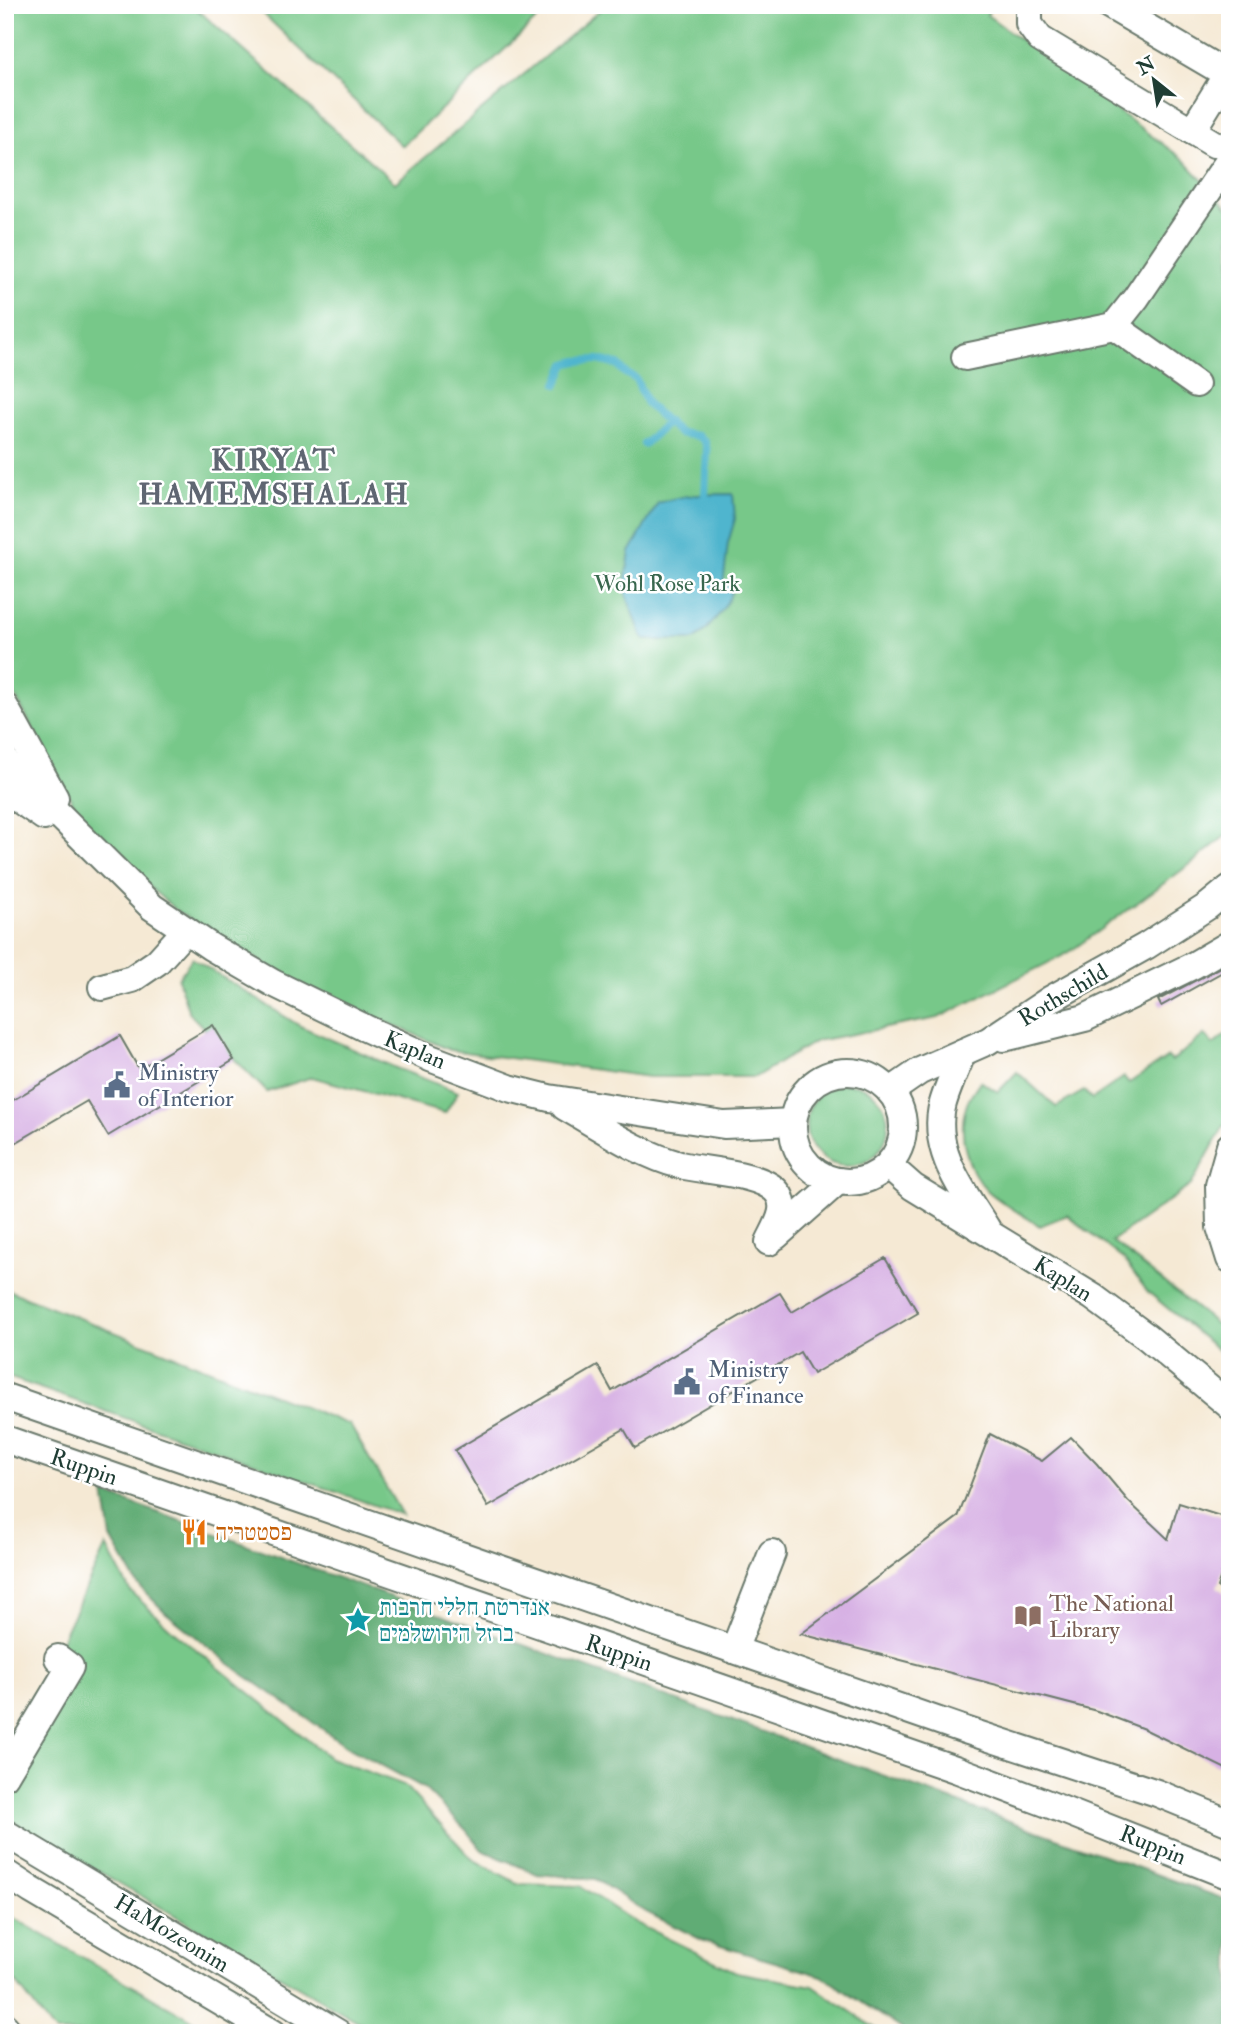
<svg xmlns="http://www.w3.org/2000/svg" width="1235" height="2038" font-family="'IM FELL Double Pica','Frank Ruhl Libre',serif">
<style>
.green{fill:#77c889;stroke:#4b825e;stroke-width:2}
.forest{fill:#61ac75;stroke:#407454;stroke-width:2}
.water{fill:#4fb5ce;stroke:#377981;stroke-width:2}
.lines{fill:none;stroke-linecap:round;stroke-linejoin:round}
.stream{stroke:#4fb5ce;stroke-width:8}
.building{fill:#d7b1e4}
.minor-casing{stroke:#6a796c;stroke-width:30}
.minor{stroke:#fff;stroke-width:26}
.labels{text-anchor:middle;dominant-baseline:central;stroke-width:5;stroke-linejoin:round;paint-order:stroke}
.park-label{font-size:23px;fill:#39674e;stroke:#fff}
.street-label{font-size:23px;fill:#1f3d34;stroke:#fff}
.service-label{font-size:23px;fill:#4e5e75;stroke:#fff;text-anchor:start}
.food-label{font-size:23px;fill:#c56008;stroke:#fff;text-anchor:start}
.education-label{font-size:23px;fill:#785e54;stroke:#fff;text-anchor:start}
.culture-label{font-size:23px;fill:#0d838f;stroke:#fff;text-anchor:start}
.district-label{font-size:30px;font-weight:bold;letter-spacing:2px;fill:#5f6672;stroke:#fff}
</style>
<rect width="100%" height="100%" fill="#fff"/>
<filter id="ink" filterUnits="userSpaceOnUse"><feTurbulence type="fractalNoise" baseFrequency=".0143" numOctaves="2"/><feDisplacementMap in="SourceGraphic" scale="14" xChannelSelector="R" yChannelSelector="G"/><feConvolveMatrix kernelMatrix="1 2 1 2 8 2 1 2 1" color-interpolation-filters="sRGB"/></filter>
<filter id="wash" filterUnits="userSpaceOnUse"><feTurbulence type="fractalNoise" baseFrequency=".00686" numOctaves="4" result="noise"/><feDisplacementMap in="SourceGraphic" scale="28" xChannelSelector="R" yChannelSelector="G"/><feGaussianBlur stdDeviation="1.57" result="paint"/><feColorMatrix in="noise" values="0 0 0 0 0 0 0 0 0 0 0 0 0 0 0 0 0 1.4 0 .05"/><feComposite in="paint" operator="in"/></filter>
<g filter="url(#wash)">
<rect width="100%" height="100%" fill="#f5e9d4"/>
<!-- green -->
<g class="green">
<path d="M5 5H192L395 183 606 5H992L987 15 1183 159 1230 210V832L1196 860 1068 953 938 1018 816 1041 755 1077H649L450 1050 293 981 178 912 91 836 5 677Z"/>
<path d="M254 5H552L402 146Z"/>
<path d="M192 958 300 1026 396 1068 458 1092 445 1113 312 1077 267 1092 189 1013 178 979Z"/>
<path d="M1230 1031V1115L1191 1185 1112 1241 1230 1335V1360L1147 1291 1124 1260 1067 1215 1040 1226C1026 1217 998 1201 987 1190 966 1170 957 1131 967 1104 969 1096 976 1088 980 1081L998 1092 1017 1072 1056 1107 1084 1091 1092 1099 1124 1077 1129 1083 1168 1057 1172 1061 1204 1035 1213 1045Z"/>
<circle cx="847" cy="1125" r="41"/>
<path d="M5 1289 350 1425 402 1515 5 1376Z"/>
<path d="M106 1546 130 1591 172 1630 330 1758 404 1785 472 1859 519 1884 580 1886 636 1923 736 1972 813 1986 882 2033H378L5 1817V1749L53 1657Z"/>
<path d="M5 1913 215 2033H55L5 1968Z"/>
</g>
<!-- forest -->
<path class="forest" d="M104 1493 1230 1901V2033H908L822 1976 704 1941 646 1912 595 1879 537 1874 482 1850 466 1830 424 1788 351 1749 239 1671 165 1612 138 1585 111 1538Z"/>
<!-- water -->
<path class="water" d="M733 494 735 519 728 543 723 586H733C731 603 708 630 694 640H646L642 636 624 589 630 552 658 503C683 494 707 494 733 494Z"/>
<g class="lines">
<!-- stream -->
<g class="stream">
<path d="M557 384 566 364 577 361 598 360 618 365 625 373 636 379 647 404 679 433 698 436 705 442 707 451 705 494"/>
<path d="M644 444 668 422"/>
</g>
</g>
<g id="blocks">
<!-- building -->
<g class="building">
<path d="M1223 966 1226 970 1161 1006 1158 1000Z"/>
<path d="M213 1025 234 1060 108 1136 87 1101 5 1149V1105L120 1036 139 1069Z"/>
<path d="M885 1258 918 1313 813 1374 800 1352 635 1448 624 1429 488 1507 455 1450 598 1366 612 1391 780 1293 792 1312Z"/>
<path d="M990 1434 1042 1461 1071 1437 1097 1464 1128 1501 1168 1539 1179 1503 1230 1519V1550L1217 1587 1230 1597V1771L1144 1729 1097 1711 801 1634 958 1517Z"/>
</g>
</g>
</g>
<g filter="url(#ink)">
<use href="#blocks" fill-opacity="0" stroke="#6a796c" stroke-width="2"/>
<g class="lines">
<!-- minor casing -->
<g class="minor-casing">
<g id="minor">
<path d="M1029 5V24L1040 39 1214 144"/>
<path d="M1109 5 1230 76"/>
<path d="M1192 131 1227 74"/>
<path d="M1114 326 1196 384"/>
<path d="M965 357 1114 326 1136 298 1230 159"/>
<path d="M5 707 55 798"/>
<path d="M5 761 152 907 211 947 273 983 365 1028 430 1058 509 1088 549 1098 724 1125 793 1122"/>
<path d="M5 790 44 817"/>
<path d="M102 987 132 979 157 962 186 930"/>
<path d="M1004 1038 1085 1018 1194 965 1230 944"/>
<path d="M963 1052C956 1069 948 1086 943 1103 930 1150 964 1192 987 1229"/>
<circle cx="848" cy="1127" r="55"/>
<path d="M891 1091 920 1071 988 1041 1051 999 1146 946 1208 906 1230 888"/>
<path d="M565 1107C602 1128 639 1154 680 1165 705 1171 761 1173 777 1192 790 1207 776 1227 769 1242"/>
<path d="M1230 1146 1219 1185 1220 1227 1230 1259"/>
<path d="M888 1165 913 1187 1093 1297 1147 1337 1230 1406"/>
<path d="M776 1236 838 1181"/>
<path d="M5 1397 965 1730 1157 1793 1230 1823"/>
<path d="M5 1439 958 1770 1043 1802 1230 1876"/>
<path d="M734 1650 772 1553"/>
<path d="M5 1776 70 1667 58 1658"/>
<path d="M5 1833 338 2033"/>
<path d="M5 1873 31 1890 273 2033"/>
<path d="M5 2027 10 2033"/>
</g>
</g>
<!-- minor -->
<use href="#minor" class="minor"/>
</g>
</g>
<!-- icons -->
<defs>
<g id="civic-bare" transform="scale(2.1)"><path d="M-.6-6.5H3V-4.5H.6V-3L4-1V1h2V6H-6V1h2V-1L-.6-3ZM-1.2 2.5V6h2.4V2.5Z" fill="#5c6f8a" stroke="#fff" stroke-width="2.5" paint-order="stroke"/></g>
<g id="restaurant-bare" transform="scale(2.1)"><path d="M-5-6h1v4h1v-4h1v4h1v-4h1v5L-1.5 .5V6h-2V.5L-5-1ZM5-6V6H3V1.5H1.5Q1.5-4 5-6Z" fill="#e8710a" stroke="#fff" stroke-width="2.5" paint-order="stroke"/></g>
<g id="library-bare" transform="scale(2.1)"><path d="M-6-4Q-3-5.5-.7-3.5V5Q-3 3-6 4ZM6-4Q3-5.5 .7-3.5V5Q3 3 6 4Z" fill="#8d6e63" stroke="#fff" stroke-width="2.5" paint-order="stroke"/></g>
<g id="sight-bare" transform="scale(2.1)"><path d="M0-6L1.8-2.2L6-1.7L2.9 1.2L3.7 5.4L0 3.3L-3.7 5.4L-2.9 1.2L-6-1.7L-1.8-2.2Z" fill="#0f9aa8" stroke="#fff" stroke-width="2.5" paint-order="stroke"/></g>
</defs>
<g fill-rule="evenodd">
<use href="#civic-bare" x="117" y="1085"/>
<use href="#civic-bare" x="687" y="1382"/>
<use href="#restaurant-bare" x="194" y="1532"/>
<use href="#library-bare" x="1028" y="1616"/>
<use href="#sight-bare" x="358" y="1620"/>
</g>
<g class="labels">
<!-- park labels -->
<g class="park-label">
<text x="667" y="583">Wohl Rose Park</text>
</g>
<!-- street labels -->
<g class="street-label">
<text transform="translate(1063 995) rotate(-31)">Rothschild</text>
<text transform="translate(415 1050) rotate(23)">Kaplan</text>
<text transform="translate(1063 1279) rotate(32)">Kaplan</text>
<text transform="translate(84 1467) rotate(19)">Ruppin</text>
<text transform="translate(619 1653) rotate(19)">Ruppin</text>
<text transform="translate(1153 1845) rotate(22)">Ruppin</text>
<text transform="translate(172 1933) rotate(31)">HaMozeonim</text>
</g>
<!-- service labels -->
<g class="service-label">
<text x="138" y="1072">Ministry<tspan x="138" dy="26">of Interior</tspan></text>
<text x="708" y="1369">Ministry<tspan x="708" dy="26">of Finance</tspan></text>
</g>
<!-- food labels -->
<g class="food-label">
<text x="215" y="1532">פסטטריה</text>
</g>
<!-- education labels -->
<g class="education-label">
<text x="1049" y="1603">The National<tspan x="1049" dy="26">Library</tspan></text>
</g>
<!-- culture labels -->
<g class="culture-label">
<text x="379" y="1607">אנדרטת חללי חרבות<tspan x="379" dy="26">ברזל הירושלמים</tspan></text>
</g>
<!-- district labels -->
<g class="district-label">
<text x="274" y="460">KIRYAT<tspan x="274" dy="34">HAMEMSHALAH</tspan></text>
</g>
</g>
<!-- margin -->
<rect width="1235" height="2038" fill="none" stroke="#fff" stroke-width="28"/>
<!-- north arrow -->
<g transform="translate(1154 80) rotate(330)" stroke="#ffffff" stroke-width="5" paint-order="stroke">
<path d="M0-5L12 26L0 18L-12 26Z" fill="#1f3d34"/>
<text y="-10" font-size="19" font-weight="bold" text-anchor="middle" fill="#1f3d34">N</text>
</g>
</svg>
